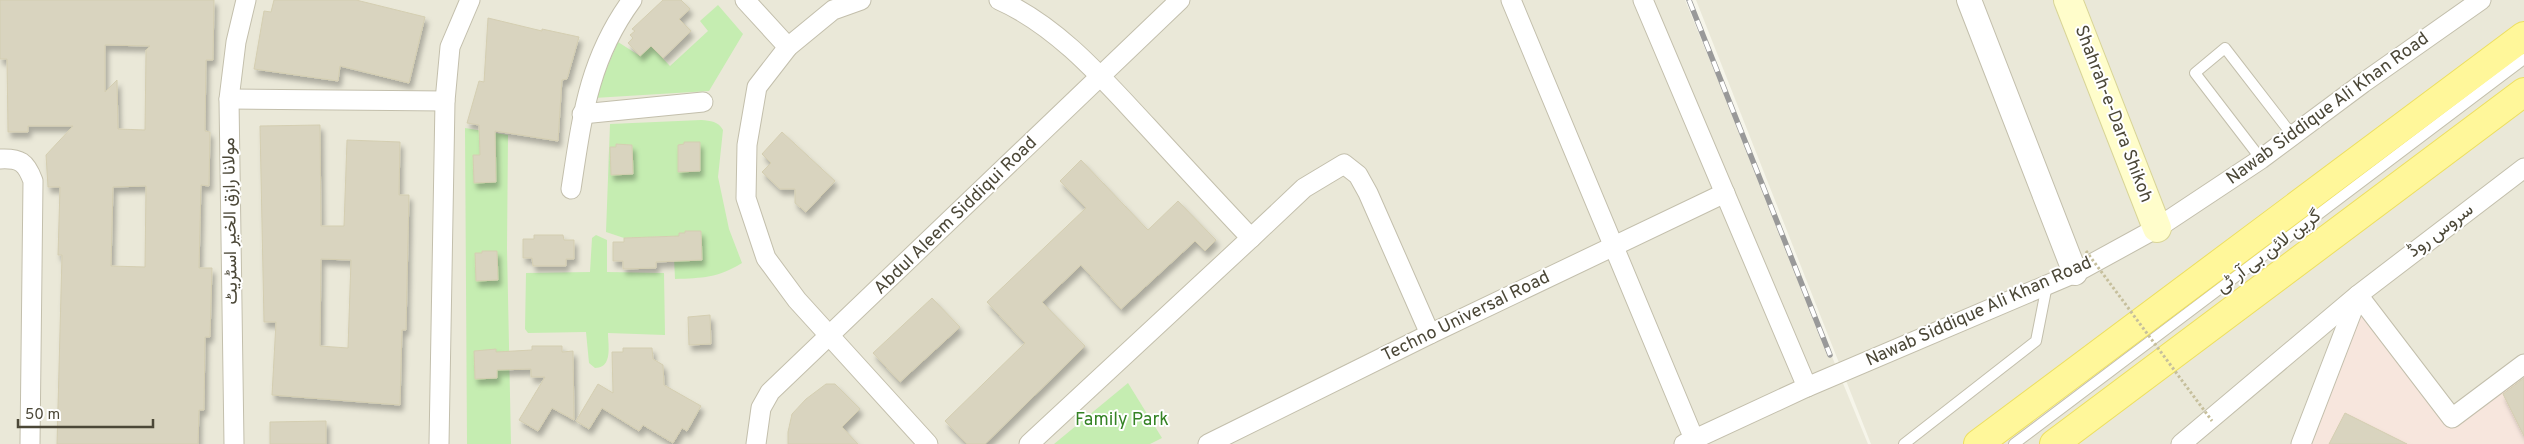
<svg xmlns="http://www.w3.org/2000/svg" width="2524" height="444" font-family="Overpass,Vazirmatn,sans-serif">
<style>
.residential{fill:#eae8d8}
.medical{fill:#f7e6dd}
.green{fill:#c5edb1}
.building{fill:#d9d4bf;stroke:#d4ceb1;fill-rule:evenodd;filter:url(#shadow)}
.lines{fill:none;stroke-linecap:round;stroke-linejoin:round}
.service-casing{stroke:#c3bfac;stroke-width:12}
.minor-casing{stroke:#c3bfac;stroke-width:21}
.tertiary-casing{stroke:#c3bfac;stroke-width:26}
.secondary-casing{stroke:#d9d597;stroke-width:30}
.primary-casing{stroke:#eddf61;stroke-width:30}
.service{stroke:#fff;stroke-width:10}
.minor{stroke:#fff;stroke-width:19}
.tertiary{stroke:#fff;stroke-width:24}
.secondary{stroke:#fffdcb;stroke-width:28}
.primary{stroke:#fff79a;stroke-width:28}
.rail-casing{stroke:#999;stroke-width:5.5}
.rail{stroke:#fff;stroke-width:4;stroke-dasharray:11;stroke-linecap:butt}
.path-bridge{stroke:#c6bf9c;stroke-width:3;stroke-dasharray:2.5 2.5;stroke-linecap:butt}
.labels{text-anchor:middle;dominant-baseline:central;stroke-width:4;stroke-linejoin:round;paint-order:stroke}
.street-label{font-size:18px;fill:#4b4737;stroke:#fff}
.park-label{font-size:18px;fill:#358325;stroke:#fff}
</style>
<defs>
<filter id="shadow"><feDropShadow dx="3" dy="5.5" stdDeviation="2.5" flood-color="#0004"/></filter>
</defs>
<rect width="100%" height="100%" fill="#f6f5ea"/>
<!-- residential -->
<g class="residential">
<path d="M0 0H1685L1868 444H0Z"/>
<path d="M1696 0H2524V444H1871Z"/>
</g>
<!-- medical -->
<path class="medical" d="M2358 295 2452 418 2524 365V444H2301Z"/>
<!-- green -->
<g class="green">
<path d="M718 5 743 34 709 91 594 98 618 42 640 56 651 46 670 66 708 31 700 21Z"/>
<path d="M701 120C711 121 718 121 723 130L718 177 729 229 742 263C717 278 703 278 675 279L673 236 624 238 606 232 610 124Z"/>
<path d="M465 128 508 135 507 248 511 444H467Z"/>
<path d="M596 235 607 240V272L664 273 665 335 608 333C608 345 613 368 595 368L589 363 586 332 528 333 525 329 526 273 590 272 592 238Z"/>
<path d="M1128 383 1162 438 1150 444H1054Z"/>
</g>
<!-- building -->
<g class="building">
<path d="M0 0H214L213 60H206L205 131 210 132 209 186 201 185 199 268H212L210 337H205L204 410H199L198 444H57L62 255H58L60 187H48L46 155 73 126H28V132H8L7 59H0ZM105 45 150 46 146 50 145 130 118 129 117 80 105 92ZM146 186 145 267 111 266 113 187Z"/>
<path d="M274 0H356L425 17 409 83 340 66 338 81 254 69 264 11 271 12Z"/>
<path d="M663 0H681L690 9 679 19 691 31 663 58 651 46 640 56 628 43 633 38 630 35 635 31 632 29Z"/>
<path d="M488 18 542 31V29L579 37 567 79 562 80 558 141 495 131 496 182 474 183 473 155H480L479 125 467 123 479 81 484 82Z"/>
<path d="M320 125 321 226H344L347 140 400 142 399 195H409L406 330H402L400 405 272 395 276 322H264L260 126ZM321 259 351 260 348 348 320 346Z"/>
<path d="M782 132 835 181 806 212 795 203V189H780L762 172 771 163 762 154Z"/>
<path d="M684 142H700V171L678 172V145L684 144Z"/>
<path d="M616 144 632 145 633 174 611 175 610 147H616Z"/>
<path d="M1081 160 1148 230 1178 201 1216 240 1205 251 1195 241 1121 309 1081 265 1042 302 1085 346 985 444H967L945 421 1025 343 987 302 1086 208 1060 181Z"/>
<path d="M685 231H701L702 260 656 262V268L623 269V261H613V242H624V238L679 236V233H685Z"/>
<path d="M534 235H563L564 240H574V259H566V266H533L532 258H523V239H534Z"/>
<path d="M482 251H497L498 280 476 281 475 253H482Z"/>
<path d="M932 298 960 327 900 382 873 353Z"/>
<path d="M710 315 711 344 689 345 688 317Z"/>
<path d="M532 346H562V352L573 351 574 420 552 408 538 431 519 420 545 377H531V369L497 370V378L475 379 474 351 496 349V352L532 350Z"/>
<path d="M623 348H652L653 359 663 365 664 385 701 406 687 431 682 428 673 443 643 425 639 431 602 408 589 429 576 421 598 384 613 393 612 352H623Z"/>
<path d="M2524 378V436L2503 394Z"/>
<path d="M826 384H835L860 409 842 427 858 444H788V432L792 414 806 399Z"/>
<path d="M2345 413 2407 444H2329Z"/>
<path d="M326 421V444H270V422Z"/>
</g>
<g class="lines">
<!-- service casing -->
<g class="service-casing">
<g id="service">
<path d="M2261 159 2195 73 2225 48 2293 136"/>
<path d="M1904 444 2036 341 2047 285"/>
<path d="M2014 444 2524 59"/>
</g>
</g>
<!-- minor casing -->
<g class="minor-casing">
<g id="minor">
<path d="M745 0 788 47"/>
<path d="M861 0 833 10 788 47 757 87 747 145 746 198 766 258 797 300 928 444"/>
<path d="M999 0C1058 26 1104 80 1147 126 1181 163 1216 201 1251 238L1304 188 1344 164 1358 175 1368 193 1430 334"/>
<path d="M1511 0 1694 439"/>
<path d="M1643 0 1807 387"/>
<path d="M229 99 445 101"/>
<path d="M582 114 703 102"/>
<path d="M0 159C20 158 26 162 33 181L30 444"/>
<path d="M571 189C582 118 588 60 632 0"/>
<path d="M2358 295 2452 418 2524 364"/>
<path d="M234 444 229 99 236 42 246 0"/>
<path d="M439 444 445 101 450 47 470 0"/>
<path d="M756 444 761 408 770 392 1180 0"/>
<path d="M1029 444 1251 238"/>
<path d="M1208 444 1430 334 1725 193"/>
<path d="M1684 444 1807 387 2075 273 2157 228 2261 159 2363 83 2481 0"/>
<path d="M2181 444 2358 295 2524 168"/>
<path d="M2301 444 2358 296"/>
</g>
</g>
<!-- tertiary casing -->
<g class="tertiary-casing">
<path id="tertiary" d="M1969 0 2075 273"/>
</g>
<!-- secondary casing -->
<g class="secondary-casing">
<path id="secondary" d="M2068 0 2157 228"/>
</g>
<!-- primary casing -->
<g class="primary-casing">
<g id="primary">
<path d="M1978 444 2524 36"/>
<path d="M2054 444 2524 92"/>
</g>
</g>
<!-- service -->
<use href="#service" class="service"/>
<!-- minor -->
<use href="#minor" class="minor"/>
<!-- tertiary -->
<use href="#tertiary" class="tertiary"/>
<!-- secondary -->
<use href="#secondary" class="secondary"/>
<!-- primary -->
<use href="#primary" class="primary"/>
<!-- rail casing -->
<g class="rail-casing">
<path id="rail" d="M1689 0 1830 355"/>
</g>
<!-- rail -->
<use href="#rail" class="rail"/>
<!-- path-bridge -->
<path class="path-bridge" d="M2086 251 2212 421"/>
</g>
<g class="labels">
<!-- street labels -->
<g class="street-label">
<text transform="translate(2328 109) rotate(-36)">Nawab Siddique Ali Khan Road</text>
<text transform="translate(2113 114) rotate(69)">Shahrah-e-Dara Shikoh</text>
<text transform="translate(956 216) rotate(-44)">Abdul Aleem Siddiqui Road</text>
<text transform="translate(231 221) rotate(-91)">مولانا رازق الخیر اسٹریٹ</text>
<text transform="translate(2441 231) rotate(-37)">سروس روڈ</text>
<text transform="translate(2269 252) rotate(-37)">گرین لائن بی آر ٹی</text>
<text transform="translate(1979 312) rotate(-24)">Nawab Siddique Ali Khan Road</text>
<text transform="translate(1466 317) rotate(-26)">Techno Universal Road</text>
</g>
<!-- park labels -->
<g class="park-label">
<text x="1122" y="420">Family Park</text>
</g>
</g>
<!-- scale -->
<path d="M18 419v8h135v-8" fill="none" stroke="#4b4737" stroke-width="2.5"/>
<text x="25" y="419" font-size="15" fill="#4b4737" stroke="#ffffff" stroke-width="4" paint-order="stroke">50 m</text>
</svg>
